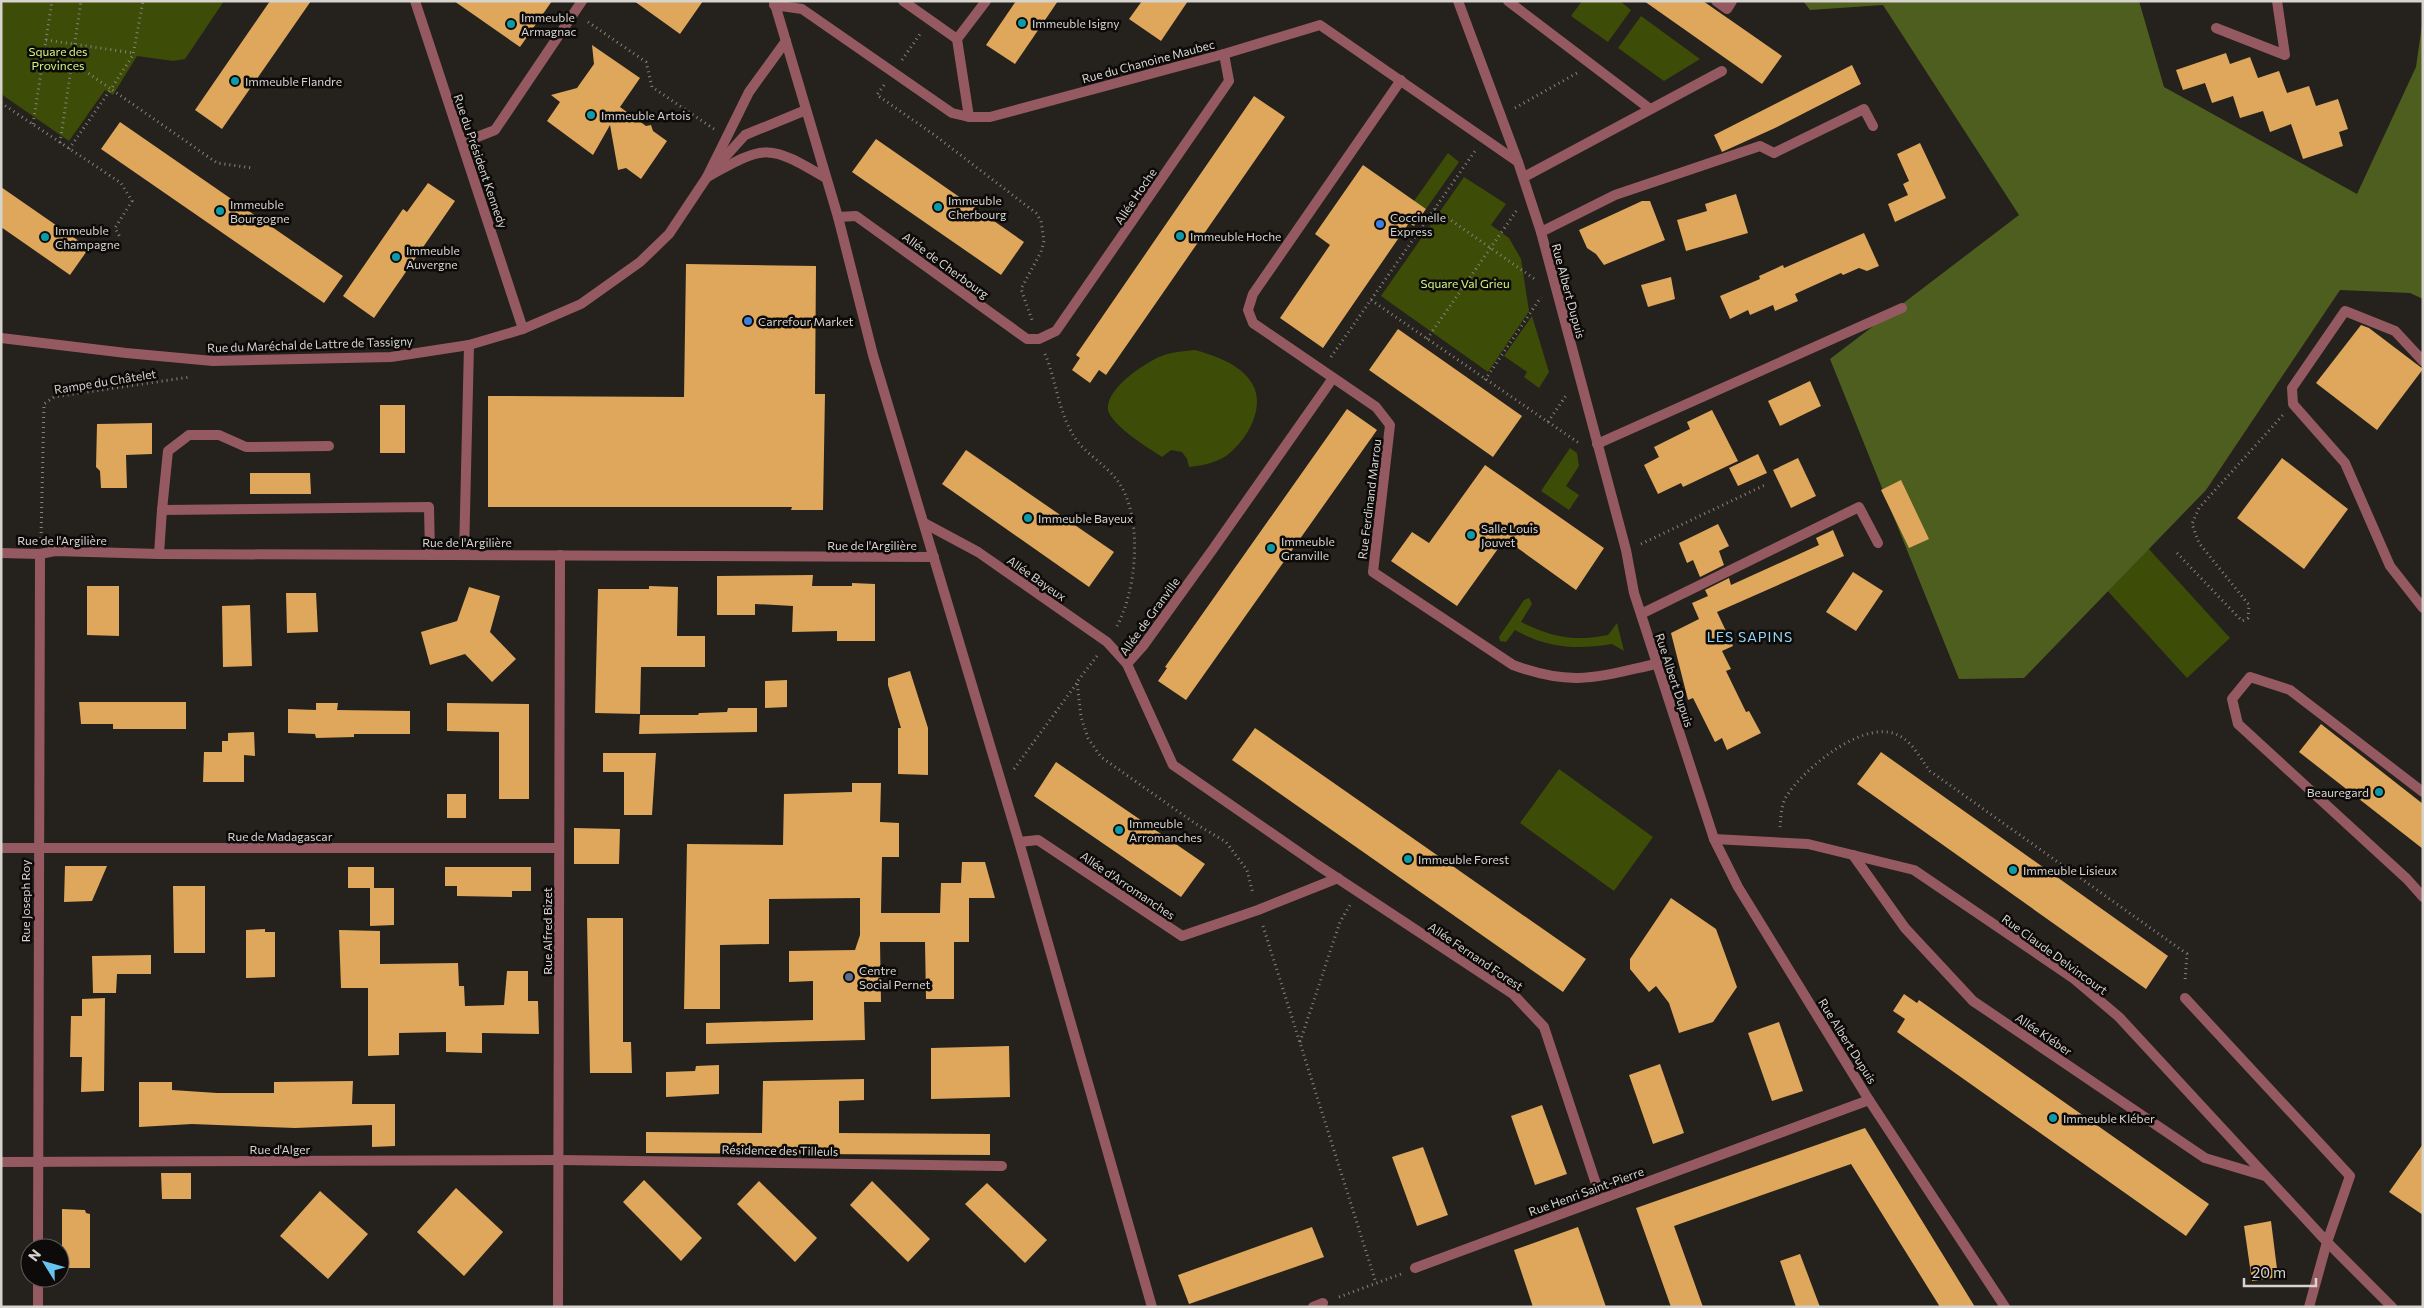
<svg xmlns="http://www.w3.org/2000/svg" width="2424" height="1308" font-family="Commissioner,sans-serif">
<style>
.green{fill:#3d4c07}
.forest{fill:#4e5e1e}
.building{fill:#dea75b}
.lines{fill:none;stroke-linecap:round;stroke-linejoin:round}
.path{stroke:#87837f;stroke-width:3;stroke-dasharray:1 4;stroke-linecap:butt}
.service{stroke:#955a61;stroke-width:10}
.minor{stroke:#955a61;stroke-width:10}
.tertiary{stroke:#955a61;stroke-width:10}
.culture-dot{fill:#0f9aa8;stroke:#0d0b09;stroke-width:2}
.shop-dot{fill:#3f7fe0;stroke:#0d0b09;stroke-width:2}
.service-dot{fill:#5c6f8a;stroke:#0d0b09;stroke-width:2}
.labels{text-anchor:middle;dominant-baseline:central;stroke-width:5;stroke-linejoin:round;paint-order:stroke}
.poi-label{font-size:12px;fill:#d7d4d0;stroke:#0d0b09;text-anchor:start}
.park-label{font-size:12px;fill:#d2f281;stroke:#0d0b09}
.street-label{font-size:12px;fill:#d7d4d0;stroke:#0d0b09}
.neighbourhood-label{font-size:14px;letter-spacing:1px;fill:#94d5f5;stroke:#0d0b09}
</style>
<rect width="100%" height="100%" fill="#25211c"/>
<!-- green -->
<g class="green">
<path d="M1 1H224L185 59 173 61 137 56 113 95 105 90 69 141 1 94Z"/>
<path d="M1582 1H1620L1631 10 1608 42 1571 16Z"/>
<path d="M1641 16 1700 59 1664 81 1618 48Z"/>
<path d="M1448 153 1459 162 1426 209 1414 201Z"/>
<path d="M1464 177 1506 204 1491 225 1509 238 1521 259 1529 311 1488 372 1381 296Z"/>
<path d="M1532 316 1549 372 1539 388 1524 377 1527 372 1504 356Z"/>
<path d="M1195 350C1213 355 1237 363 1249 379 1269 403 1248 440 1226 456 1215 463 1201 466 1189 467L1187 459 1182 452 1171 450 1162 457C1147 447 1116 428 1109 413 1101 391 1147 361 1164 355 1174 352 1184 351 1195 350Z"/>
<path d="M1570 448 1577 453 1579 466 1566 486 1579 495 1569 510 1541 491Z"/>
<path d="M2148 548 2230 638 2187 678 2105 588Z"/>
<path d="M1529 598 1532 604 1521 622C1551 637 1575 642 1608 635L1617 623 1624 651 1612 644C1577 650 1547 648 1515 630L1506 642 1500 641 1499 637 1524 600Z"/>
<path d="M1559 769 1653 837 1614 891 1520 823Z"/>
</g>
<!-- forest -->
<path class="forest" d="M1803 1H2139L2164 87 2357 194 2416 67 2423 18V299L2410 293 2340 290 2206 490 2024 678 1959 679 1830 359 2019 215 1883 5 1810 10Z"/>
<!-- building -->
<g class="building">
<path d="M270 1H311L222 129 195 110Z"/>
<path d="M454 1H552L520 47Z"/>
<path d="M634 1H703L680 34Z"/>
<path d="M1016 1H1058L1015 64 986 45Z"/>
<path d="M1142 1H1188L1161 41 1129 19Z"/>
<path d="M1644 1H1703L1782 56 1762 84Z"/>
<path d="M592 45 640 78 620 107 646 126 651 125 653 131 667 141 641 179 626 168 618 170 610 125 593 155 547 121 560 102 551 95 577 88 594 64Z"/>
<path d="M2226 53 2230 64 2250 57 2258 78 2279 71 2287 93 2309 86 2316 106 2338 99 2348 129 2339 132 2343 146 2303 159 2291 124 2270 132 2263 111 2240 118 2233 96 2212 103 2205 83 2183 90 2176 70Z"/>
<path d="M1852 65 1861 84 1775 128 1722 152 1714 135Z"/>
<path d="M1254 96 1285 117 1106 375 1099 370 1090 383 1072 370 1080 358 1076 355Z"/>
<path d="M120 122 343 276 324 303 101 149Z"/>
<path d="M876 139 1024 242 1001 275 852 172Z"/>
<path d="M1920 143 1946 198 1895 222 1888 204 1908 195 1903 184 1909 181 1897 154Z"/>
<path d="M1363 165 1426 209 1414 226 1409 223 1323 348 1280 318 1330 245 1315 234Z"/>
<path d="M428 183 455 201 374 318 343 296 403 209 407 212Z"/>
<path d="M1 187 89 248 70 275 1 227Z"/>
<path d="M1736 194 1748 233 1686 251 1677 220 1707 211 1705 204Z"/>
<path d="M1642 201H1650L1665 240 1604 265 1596 254 1587 248 1579 230Z"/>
<path d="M1864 233 1879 266 1867 271 1859 268 1843 275 1841 273 1795 294 1798 301 1775 311 1773 305 1750 315 1748 310 1730 319 1720 296 1760 279 1759 276 1783 265 1784 268Z"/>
<path d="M686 264 816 266 815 394H825L823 510H791L792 507H488V396L684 397Z"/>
<path d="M1671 277 1675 299 1648 307 1641 285Z"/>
<path d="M2361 325 2369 328 2423 369 2377 430 2316 383Z"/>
<path d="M1398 329 1522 416 1493 457 1369 370Z"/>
<path d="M1810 381 1821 406 1780 426 1768 401Z"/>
<rect x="380" y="405" width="25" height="48"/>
<path d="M1347 409 1377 430 1186 700 1158 681 1167 668 1165 667Z"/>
<path d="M1712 410 1738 461 1683 487 1681 483 1658 494 1644 465 1659 457 1654 447 1690 429 1687 422Z"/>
<path d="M152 423V454L126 455 127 488H101L100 471 96 467 97 424Z"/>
<path d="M966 450 1114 552 1089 587 942 484Z"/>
<path d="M1758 454 1767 473 1738 486 1729 468Z"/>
<path d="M1798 458 1816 496 1791 508 1773 470Z"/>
<path d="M2282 458 2348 509 2304 569 2237 518Z"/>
<path d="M1485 465 1604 548 1576 590 1505 539 1457 606 1391 561 1412 532 1429 543Z"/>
<path d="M250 473H310L311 494H250Z"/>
<path d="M1901 480 1929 539 1909 548 1881 490Z"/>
<path d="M1718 524 1729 546 1719 551 1724 565 1700 577 1693 560 1687 563 1679 543Z"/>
<path d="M1833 530 1844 556 1717 612 1733 646 1722 651 1731 669 1726 671 1746 712 1749 711 1761 733 1727 750 1722 738 1715 742 1693 698 1688 700 1671 633 1699 619 1692 603 1708 596 1705 590 1729 578 1731 585 1819 545 1816 538Z"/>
<path d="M1853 572 1883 591 1856 631 1826 612Z"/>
<path d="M813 575 812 586H852V583L875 584V641H837V631L792 632 793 606 755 604V615H717V576Z"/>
<path d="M87 586H119V636L87 635Z"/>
<path d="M649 586 678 587 677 636H705V667H641L640 714 595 713 598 589H649Z"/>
<path d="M469 587 500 596 490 632 516 659 492 682 465 654 430 665 421 632 457 621Z"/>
<path d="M286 593H316L318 632 287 633Z"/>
<path d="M250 605 252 666 223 667 222 606Z"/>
<path d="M910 671 928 728V775L898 774V728H901L888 685V678Z"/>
<path d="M787 680V707L765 708V681Z"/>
<path d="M79 702H186V729H113V724H81Z"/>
<path d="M316 703H338L337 710 410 711V734H354V737L316 738 315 734 288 733V709L316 710Z"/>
<path d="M447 703 529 704V799H499V732L447 731Z"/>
<path d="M728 708H757V732L639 734 640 715H698L699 713 727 712Z"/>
<path d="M2321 724 2423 804V849L2299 752Z"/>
<path d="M1255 728 1586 959 1563 992 1232 760Z"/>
<path d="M254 732 255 756 244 755V782H203L204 752H222V741H228V733Z"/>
<path d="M1881 752 2168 956 2146 989 1857 784Z"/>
<path d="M603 753H656L652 815H624V772H603Z"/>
<path d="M1056 762 1205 864 1181 897 1034 796Z"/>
<path d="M852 783H881L880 822 899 823V857H882L881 913H940L941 883H961L962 862H985L995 898H969V942H954V999H926L925 942H880L881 1002H864L865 1040 706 1044V1023L813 1020V981L789 982V951L855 950 860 935V898L769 899V944L720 945V1009H684L687 844 783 845 784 794 852 792Z"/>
<rect x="447" y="794" width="19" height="24"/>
<path d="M574 828 620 829 619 864H574Z"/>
<path d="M65 866H107L92 901 64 902Z"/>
<path d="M348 867H374V888H394V925L370 926V888H348Z"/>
<path d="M445 867H531V891H512V897L457 896V886H445Z"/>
<path d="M173 886H205V953H174Z"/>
<path d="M1671 898 1716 929 1737 987 1713 1022 1679 1033 1669 1003 1656 986 1649 992 1630 969V959Z"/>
<path d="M587 918H623V1042H631L632 1073H590Z"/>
<path d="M265 929V932H275V977L246 978V930Z"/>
<path d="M339 930 380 931V964L458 963 459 986H464L465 1006 504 1005 507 971H528V1001H538L539 1034 482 1033V1053L446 1052V1032L399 1033V1055L368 1056V988H341Z"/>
<path d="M151 955V974H117L116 993H93L92 956Z"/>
<path d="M1904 994 1917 1003 1919 1000 2209 1204 2186 1236 1897 1032 1905 1019 1893 1011Z"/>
<path d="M105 998 104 1091 81 1092 82 1057H70L71 1016H82V999Z"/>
<path d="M1779 1022 1803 1091 1772 1101 1748 1033Z"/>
<path d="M1009 1046 1010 1097 931 1099V1048Z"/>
<path d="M1660 1064 1684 1133 1653 1144 1629 1075Z"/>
<path d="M719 1065V1094L666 1097V1072L695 1071 696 1066Z"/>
<path d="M864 1079V1100L839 1101V1133L990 1134V1155L646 1153V1132L762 1133 763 1081Z"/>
<path d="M353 1081 352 1104H395V1146L372 1147V1125L295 1128 192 1124 139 1127V1082H172V1090L217 1093H274V1082Z"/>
<path d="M1542 1105 1567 1174 1535 1185 1511 1116Z"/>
<path d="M1865 1128 1975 1307H1940L1851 1164 1674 1226 1703 1307H1671L1636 1208Z"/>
<path d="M2423 1144V1215L2389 1192Z"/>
<path d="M1423 1147 1448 1215 1417 1226 1392 1157Z"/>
<path d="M161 1173H191V1199H162Z"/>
<path d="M644 1180 702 1238 681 1261 623 1202Z"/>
<path d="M759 1181 817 1238 795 1262 737 1204Z"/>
<path d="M872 1181 930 1239 908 1262 850 1205Z"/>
<path d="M987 1183 1047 1240 1025 1263 965 1204Z"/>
<path d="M456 1188 503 1232 464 1276 417 1232Z"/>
<path d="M320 1191 368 1234 328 1279 280 1236Z"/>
<path d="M62 1209 85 1210 86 1213 90 1214V1268H62Z"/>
<path d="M2271 1221 2278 1277 2252 1281 2244 1226Z"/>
<path d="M1312 1227 1324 1257 1189 1304 1178 1275Z"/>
<path d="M1578 1227 1606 1307H1533L1514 1250Z"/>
<path d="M1800 1254 1820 1307H1796L1780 1261Z"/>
</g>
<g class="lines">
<!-- path -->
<g class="path">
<path d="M588 22 646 62 652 87 714 129"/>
<path d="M46 40 133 53"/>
<path d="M902 60 920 34"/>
<path d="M72 62 111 89 133 55 143 1"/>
<path d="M884 85 877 95 933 134 1036 213 1041 221 1044 241 1041 252 1021 289 1032 320"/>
<path d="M1 103 121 183 132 201 115 228 120 237"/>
<path d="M1515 108 1577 73"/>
<path d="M33 124 52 1"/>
<path d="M60 143 81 1"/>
<path d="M69 149 111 89 217 163 252 168"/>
<path d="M1435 209 1536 280"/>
<path d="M1371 300 1548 422 1567 394"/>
<path d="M1427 339 1517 210"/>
<path d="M1045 354C1056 380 1058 409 1072 433 1082 452 1104 463 1117 480 1144 516 1137 591 1116 628"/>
<path d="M1331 357 1475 151"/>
<path d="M1485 380 1541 297"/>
<path d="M1548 422 1579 443"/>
<path d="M41 538 44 404 54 397 190 377"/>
<path d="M1641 544 1767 484"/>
<path d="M2177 553 2242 621 2248 618 2249 605 2199 543 2192 524 2199 508 2283 415"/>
<path d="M1097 656 1077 682 1081 717 1088 738 1101 757 1196 824 1226 842 1247 870 1253 894"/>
<path d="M1014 769 1077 683"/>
<path d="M1780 827C1781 818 1781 805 1786 797 1803 769 1869 713 1903 738 1914 745 1922 761 1930 771L2187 954 2185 981"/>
<path d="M1263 926 1376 1283"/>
<path d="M1300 1042 1340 922 1350 905"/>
<path d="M1339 1297 1401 1274"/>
</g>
<!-- service -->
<g class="service">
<path d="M1508 1 1650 109"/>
<path d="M462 143 495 130 582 1"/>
<path d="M1541 232 1615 195 1760 146 1774 153 1864 109 1873 126"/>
<path d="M2423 361 2395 331 2345 311 2292 388 2293 404 2345 463 2390 566 2423 608"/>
<path d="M162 510 168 451 189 435H219L246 447 329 446"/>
<path d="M159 554 162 510 429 507 430 555"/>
<path d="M464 555 469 345"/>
<path d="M2423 792 2290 690 2250 677 2232 699 2238 724 2407 879 2423 897"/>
<path d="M2185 998 2350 1176 2327 1242"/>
</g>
<!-- minor -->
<g class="minor">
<path d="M415 1 523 329"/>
<path d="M903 1 957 39"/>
<path d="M1458 1 1518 162 1541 232 1626 550 1634 593 1714 839 1738 887 1869 1100 2005 1307"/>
<path d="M1716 1 1727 9 1732 1"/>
<path d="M774 5 802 9 952 113 969 117H990L1224 54 1320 25 1518 162"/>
<path d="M2216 28 2285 55 2277 1"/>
<path d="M1401 80 1253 294 1248 310 1253 323 1376 407 1390 425 1373 572 1513 665C1573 687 1597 677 1656 664"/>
<path d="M969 117 957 39 986 1"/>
<path d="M716 167 745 135 806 110"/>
<path d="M707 177C766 145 767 143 826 178"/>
<path d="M1524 177 1722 71"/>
<path d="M838 217 856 216 1027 339H1039L1056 331 1229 81 1224 54"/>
<path d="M1 338 126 353 213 361 391 357 469 345 523 329 581 304 640 262 669 234 707 177 749 92 786 41"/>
<path d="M1333 378 1213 549 1143 646 1127 664 1173 765 1316 864 1513 994 1544 1027 1601 1199"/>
<path d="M1597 444 1902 308"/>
<path d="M924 523 978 552 1107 642 1127 664"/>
<path d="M1 553 40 554 55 551 159 554 934 557"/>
<path d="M1641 614 1859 507 1878 543"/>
<path d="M1714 839 1808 844 1914 870 2073 978 2119 1017 2327 1242 2392 1307"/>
<path d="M1019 842 1038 840 1182 936 1258 910 1338 878"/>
<path d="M1 848H559"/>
<path d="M1853 855 1905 928 1973 1001 2205 1158 2265 1176"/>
<path d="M1 1162 559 1160 1002 1166"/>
<path d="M38 1248 40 554"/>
<path d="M1415 1268 1869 1100"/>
<path d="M38 1278V1307"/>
<path d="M558 1307 560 555"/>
<path d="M1313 1307 1323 1303"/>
<path d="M2309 1307 2327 1242"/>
</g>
<!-- tertiary -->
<path class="tertiary" d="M774 1 838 217 873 355 1019 842 1152 1307"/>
</g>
<!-- markers -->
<g class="culture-dot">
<circle cx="1022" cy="23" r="5"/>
<circle cx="511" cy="24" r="5"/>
<circle cx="235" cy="81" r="5"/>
<circle cx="591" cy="115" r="5"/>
<circle cx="938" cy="207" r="5"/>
<circle cx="220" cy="211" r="5"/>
<circle cx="1180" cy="236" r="5"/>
<circle cx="45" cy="237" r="5"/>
<circle cx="396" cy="257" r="5"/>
<circle cx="1028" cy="518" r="5"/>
<circle cx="1471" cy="535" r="5"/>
<circle cx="1271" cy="548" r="5"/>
<circle cx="2379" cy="792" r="5"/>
<circle cx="1119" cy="830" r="5"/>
<circle cx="1408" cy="859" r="5"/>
<circle cx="2013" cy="870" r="5"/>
<circle cx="2053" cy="1118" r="5"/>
</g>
<g class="shop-dot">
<circle cx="1380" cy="224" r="5"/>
<circle cx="748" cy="321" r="5"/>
</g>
<circle class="service-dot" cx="849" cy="977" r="5"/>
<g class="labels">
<!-- poi labels -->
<g class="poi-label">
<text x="521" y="17">Immeuble<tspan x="521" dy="14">Armagnac</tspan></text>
<text x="1032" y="23">Immeuble Isigny</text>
<text x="245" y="81">Immeuble Flandre</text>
<text x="601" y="115">Immeuble Artois</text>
<text x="948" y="200">Immeuble<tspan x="948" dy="14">Cherbourg</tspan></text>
<text x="230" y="204">Immeuble<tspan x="230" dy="14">Bourgogne</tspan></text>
<text x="1390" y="217">Coccinelle<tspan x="1390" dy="14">Express</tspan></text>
<text x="55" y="230">Immeuble<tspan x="55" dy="14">Champagne</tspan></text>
<text x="1190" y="236">Immeuble Hoche</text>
<text x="406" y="250">Immeuble<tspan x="406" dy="14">Auvergne</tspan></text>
<text x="758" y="321">Carrefour Market</text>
<text x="1038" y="518">Immeuble Bayeux</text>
<text x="1481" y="528">Salle Louis<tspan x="1481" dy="14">Jouvet</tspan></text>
<text x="1281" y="541">Immeuble<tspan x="1281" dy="14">Granville</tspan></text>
<text x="2369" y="792" text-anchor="end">Beauregard</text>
<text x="1129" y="823">Immeuble<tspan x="1129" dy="14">Arromanches</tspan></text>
<text x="1418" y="859">Immeuble Forest</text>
<text x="2023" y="870">Immeuble Lisieux</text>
<text x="859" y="970">Centre<tspan x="859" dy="14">Social Pernet</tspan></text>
<text x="2063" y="1118">Immeuble Kléber</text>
</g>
<!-- park labels -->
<g class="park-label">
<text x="58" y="51">Square des<tspan x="58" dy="14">Provinces</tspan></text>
<text x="1465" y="283">Square Val Grieu</text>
</g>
<!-- street labels -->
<g class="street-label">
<text transform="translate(1148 61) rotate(-15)">Rue du Chanoine Maubec</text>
<text transform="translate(481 161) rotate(71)">Rue du Président Kennedy</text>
<text transform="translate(1135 196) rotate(-56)">Allée Hoche</text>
<text transform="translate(946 265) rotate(36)">Allée de Cherbourg</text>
<text transform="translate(1569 291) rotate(75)">Rue Albert Dupuis</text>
<text transform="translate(310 344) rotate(-2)">Rue du Maréchal de Lattre de Tassigny</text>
<text transform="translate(105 381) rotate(-9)">Rampe du Châtelet</text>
<text transform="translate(1369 499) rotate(-83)">Rue Ferdinand Marrou</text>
<text x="62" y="540">Rue de l'Argilière</text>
<text x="467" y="542">Rue de l'Argilière</text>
<text x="872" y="545">Rue de l'Argilière</text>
<text transform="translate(1037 578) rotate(35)">Allée Bayeux</text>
<text transform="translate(1149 616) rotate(-54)">Allée de Granville</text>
<text transform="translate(1675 680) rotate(72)">Rue Albert Dupuis</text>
<text x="280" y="836">Rue de Madagascar</text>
<text transform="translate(1128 885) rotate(34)">Allée d'Arromanches</text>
<text transform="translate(25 901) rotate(-90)">Rue Joseph Roy</text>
<text transform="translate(547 931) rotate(-90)">Rue Alfred Bizet</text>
<text transform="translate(2055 954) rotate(36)">Rue Claude Delvincourt</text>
<text transform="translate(1476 956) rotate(34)">Allée Fernand Forest</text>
<text transform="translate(2044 1034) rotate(34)">Allée Kléber</text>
<text transform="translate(1848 1041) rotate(58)">Rue Albert Dupuis</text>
<text x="280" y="1149">Rue d'Alger</text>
<text transform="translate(780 1150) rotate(1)">Résidence des Tilleuls</text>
<text transform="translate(1586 1191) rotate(-20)">Rue Henri Saint-Pierre</text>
</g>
<!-- neighbourhood labels -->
<g class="neighbourhood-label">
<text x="1750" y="636">LES SAPINS</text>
</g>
</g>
<!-- border -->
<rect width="2424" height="1308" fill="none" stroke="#d7d4d0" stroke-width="5"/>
<!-- north arrow -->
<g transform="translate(45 1263) rotate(307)"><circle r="24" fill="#0d0b09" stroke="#5e5b59"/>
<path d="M0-4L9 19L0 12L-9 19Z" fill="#66c4ef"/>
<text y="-8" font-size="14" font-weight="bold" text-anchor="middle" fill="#d7d4d0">N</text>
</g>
<!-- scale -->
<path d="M2244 1278v8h72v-8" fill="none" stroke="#d7d4d0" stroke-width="2.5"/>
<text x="2252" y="1278" font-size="15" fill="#d7d4d0" stroke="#0d0b09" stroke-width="4" paint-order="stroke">20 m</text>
</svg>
